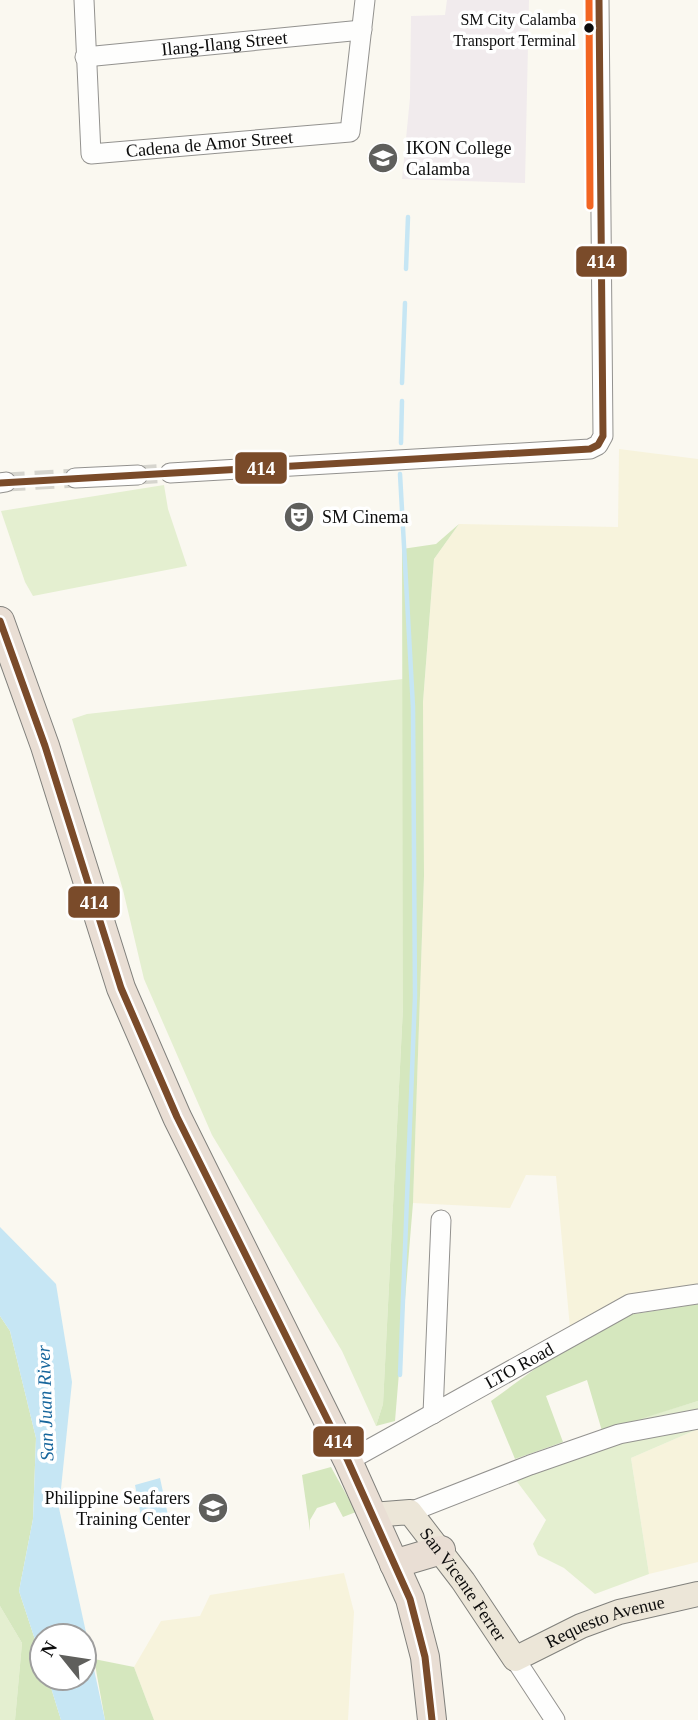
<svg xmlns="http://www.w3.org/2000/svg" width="698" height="1720" font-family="'Times New Roman',serif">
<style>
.industrial{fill:#f1ebed}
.farmland{fill:#f7f3dc}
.green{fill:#e4efd0}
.forest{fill:#d5e7be}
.water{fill:#c6e6f4}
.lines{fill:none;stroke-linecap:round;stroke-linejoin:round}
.stream{stroke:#c6e6f4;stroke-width:4.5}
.minor-tunnel{stroke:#d6d5ce;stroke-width:19;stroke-dasharray:19 10;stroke-linecap:butt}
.minor-casing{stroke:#93928f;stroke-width:21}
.major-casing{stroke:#80807c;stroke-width:26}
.highway-casing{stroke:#80807c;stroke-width:30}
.minor{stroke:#fefefd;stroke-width:19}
.major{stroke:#ece6d8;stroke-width:24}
.highway{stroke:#e9ded4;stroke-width:28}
.bus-1-casing{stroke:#fff;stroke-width:12}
.bus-2-casing{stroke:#fff;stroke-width:12}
.bus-1{stroke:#7a4b2a;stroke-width:7}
.bus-2{stroke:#f26522;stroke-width:7}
.bus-dot{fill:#0c0c0c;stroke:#fff;stroke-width:2.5}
.labels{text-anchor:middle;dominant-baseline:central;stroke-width:7;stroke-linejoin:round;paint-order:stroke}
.bus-label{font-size:16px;fill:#0c0c0c;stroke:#fff;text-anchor:end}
.street-label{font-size:18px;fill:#0c0c0c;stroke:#fff}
.poi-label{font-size:18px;fill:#0c0c0c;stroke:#fff;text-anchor:start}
.water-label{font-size:19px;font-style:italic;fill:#17669c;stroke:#fff}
.line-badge{stroke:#fff;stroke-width:2.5}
.badge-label{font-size:19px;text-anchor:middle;font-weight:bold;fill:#fff}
</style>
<rect width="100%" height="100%" fill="#faf8f0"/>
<!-- industrial -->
<path class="industrial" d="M447 0H529L525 183 402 179 410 98 411 16 445 15Z"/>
<!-- farmland -->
<g class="farmland">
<path d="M619 449 698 459V1290L570 1328 556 1176 526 1175 510 1208 413 1203 424 876 423 702 434 559 459 524 618 527Z"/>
<path d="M698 1429V1562L649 1574 631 1458Z"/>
<path d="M344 1573 354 1612 348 1720H154L134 1667 161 1621 200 1616 210 1595Z"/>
</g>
<!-- green -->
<g class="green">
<path d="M164 485 168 509 187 566 33 596 25 582 1 511Z"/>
<path d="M403 679V1007L383 1404 376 1426 342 1351 212 1135 144 979 123 890 72 719 87 714Z"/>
<path d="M698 1401V1429L631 1458 649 1574 595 1594 564 1568 538 1555 533 1544 546 1520 515 1479 608 1428Z"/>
<path d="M0 1606 22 1643 15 1720H0Z"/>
</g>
<!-- forest -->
<g class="forest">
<path d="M459 524 434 559 423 702 424 876 413 1203 395 1421 376 1426 383 1404 403 1007 402 549 436 544Z"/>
<path d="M698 1304V1401L602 1431 587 1380 546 1396 563 1442 515 1459 491 1401 561 1350 628 1315Z"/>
<path d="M0 1316 10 1331 36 1438 33 1519 19 1591 42 1661V1678H48L61 1720H15L22 1643 0 1606Z"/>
<path d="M331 1467 356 1512 343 1517 335 1502 317 1508 310 1520V1531L302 1475Z"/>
<path d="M94 1659 134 1667 154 1720H105Z"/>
</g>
<!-- water -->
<g class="water">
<path d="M0 1227 56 1284 72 1382 59 1508 105 1720H61L48 1678H84V1636H42V1661L19 1591 33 1519 36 1438 10 1331 0 1316Z"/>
<path d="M160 1478 169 1520 143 1527 135 1485Z"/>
</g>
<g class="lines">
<!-- stream -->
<g class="stream">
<path d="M406 269 408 217"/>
<path d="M402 383 405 303"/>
<path d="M401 443 402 401"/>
<path d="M400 474 413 707 415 996 400 1375"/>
</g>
<!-- minor-tunnel -->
<g class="minor-tunnel">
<path d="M138 475 170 473"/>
<path d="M6 482 75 478"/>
</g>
<!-- minor casing -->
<g class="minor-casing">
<g id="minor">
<path id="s1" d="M84 0 91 154 350 132 365 0"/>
<path id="s2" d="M85 57 362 30"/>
<path d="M170 473 590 449 598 445 603 436 599 0"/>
<path d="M75 478 138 475"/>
<path d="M0 483 6 482"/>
<path d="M433 1414 441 1220"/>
<path id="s3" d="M348 1461 630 1304 698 1294"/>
<path d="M410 1512 530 1465 619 1434 698 1419"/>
<path d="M515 1659 555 1720"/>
</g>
</g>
<!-- major casing -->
<g class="major-casing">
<g id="major">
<path id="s4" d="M372 1515 410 1512 463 1581 515 1659 581 1626 619 1612 698 1594"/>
</g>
</g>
<!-- highway casing -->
<g class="highway-casing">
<g id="highway">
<path d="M0 621 45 746 121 988 177 1117 348 1461 410 1599 425 1657 432 1720"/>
<path d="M394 1564 441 1550"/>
</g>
</g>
<!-- minor -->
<use href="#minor" class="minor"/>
<!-- major -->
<use href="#major" class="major"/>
<!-- highway -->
<use href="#highway" class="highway"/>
<!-- bus-1 casing -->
<g class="bus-1-casing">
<g id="bus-1">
<path d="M0 483 590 449 598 445 603 436 599 0"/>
<path d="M0 621 45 746 121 988 177 1117 348 1461 410 1599 425 1657 432 1720"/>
</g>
</g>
<!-- bus-2 casing -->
<g class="bus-2-casing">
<path id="bus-2" d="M589 0 590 206"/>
</g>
<!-- bus-1 -->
<use href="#bus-1" class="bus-1"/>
<!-- bus-2 -->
<use href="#bus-2" class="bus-2"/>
</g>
<!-- icons -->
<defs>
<g id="university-disc" transform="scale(1.575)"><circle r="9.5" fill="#5f5f5c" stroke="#fff"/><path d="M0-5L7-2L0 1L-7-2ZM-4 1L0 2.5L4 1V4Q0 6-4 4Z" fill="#fff"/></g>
<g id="theatre-disc" transform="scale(1.575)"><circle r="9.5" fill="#5f5f5c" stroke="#fff"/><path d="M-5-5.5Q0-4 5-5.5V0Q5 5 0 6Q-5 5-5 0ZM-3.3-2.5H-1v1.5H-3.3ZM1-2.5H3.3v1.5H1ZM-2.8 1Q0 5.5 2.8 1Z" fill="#fff"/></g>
</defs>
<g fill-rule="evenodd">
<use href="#university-disc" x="383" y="158"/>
<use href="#theatre-disc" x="299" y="517"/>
<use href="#university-disc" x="213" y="1508"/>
</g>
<!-- markers -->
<circle class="bus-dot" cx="589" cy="28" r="6"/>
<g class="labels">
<!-- bus labels -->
<g class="bus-label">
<text x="576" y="19">SM City Calamba<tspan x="576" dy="21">Transport Terminal</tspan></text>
</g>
<!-- street labels -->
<g class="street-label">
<text stroke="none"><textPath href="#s2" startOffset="140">Ilang-Ilang Street</textPath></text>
<text stroke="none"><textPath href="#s1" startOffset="273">Cadena de Amor Street</textPath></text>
<text stroke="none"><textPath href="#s3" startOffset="196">LTO Road</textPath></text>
<text stroke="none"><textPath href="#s4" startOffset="128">San Vicente Ferrer</textPath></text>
<text stroke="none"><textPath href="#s4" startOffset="317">Requesto Avenue</textPath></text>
</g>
<!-- poi labels -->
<g class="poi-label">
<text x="406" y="148">IKON College<tspan x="406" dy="21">Calamba</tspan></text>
<text x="322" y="517">SM Cinema</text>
<text x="190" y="1498" text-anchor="end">Philippine Seafarers<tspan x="190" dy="21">Training Center</tspan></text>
</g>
<!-- water labels -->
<g class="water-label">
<text transform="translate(45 1403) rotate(-92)">San Juan River</text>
</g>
</g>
<g class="line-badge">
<rect x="575" y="245" width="53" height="33" rx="7" fill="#7a4b2a"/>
<rect x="234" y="451" width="54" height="34" rx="7" fill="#7a4b2a"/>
<rect x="67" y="885" width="54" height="34" rx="7" fill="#7a4b2a"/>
<rect x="312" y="1425" width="53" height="33" rx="7" fill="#7a4b2a"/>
</g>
<g class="badge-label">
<text x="601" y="268">414</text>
<text x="261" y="475">414</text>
<text x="94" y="909">414</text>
<text x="338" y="1448">414</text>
</g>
<!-- north arrow -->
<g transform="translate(63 1657) rotate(300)"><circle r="33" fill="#ffffff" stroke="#9e9e9e" stroke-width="2"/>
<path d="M0-5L12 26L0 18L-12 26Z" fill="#5f5f5c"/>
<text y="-10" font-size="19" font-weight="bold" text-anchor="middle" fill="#0c0c0c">N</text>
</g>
</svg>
